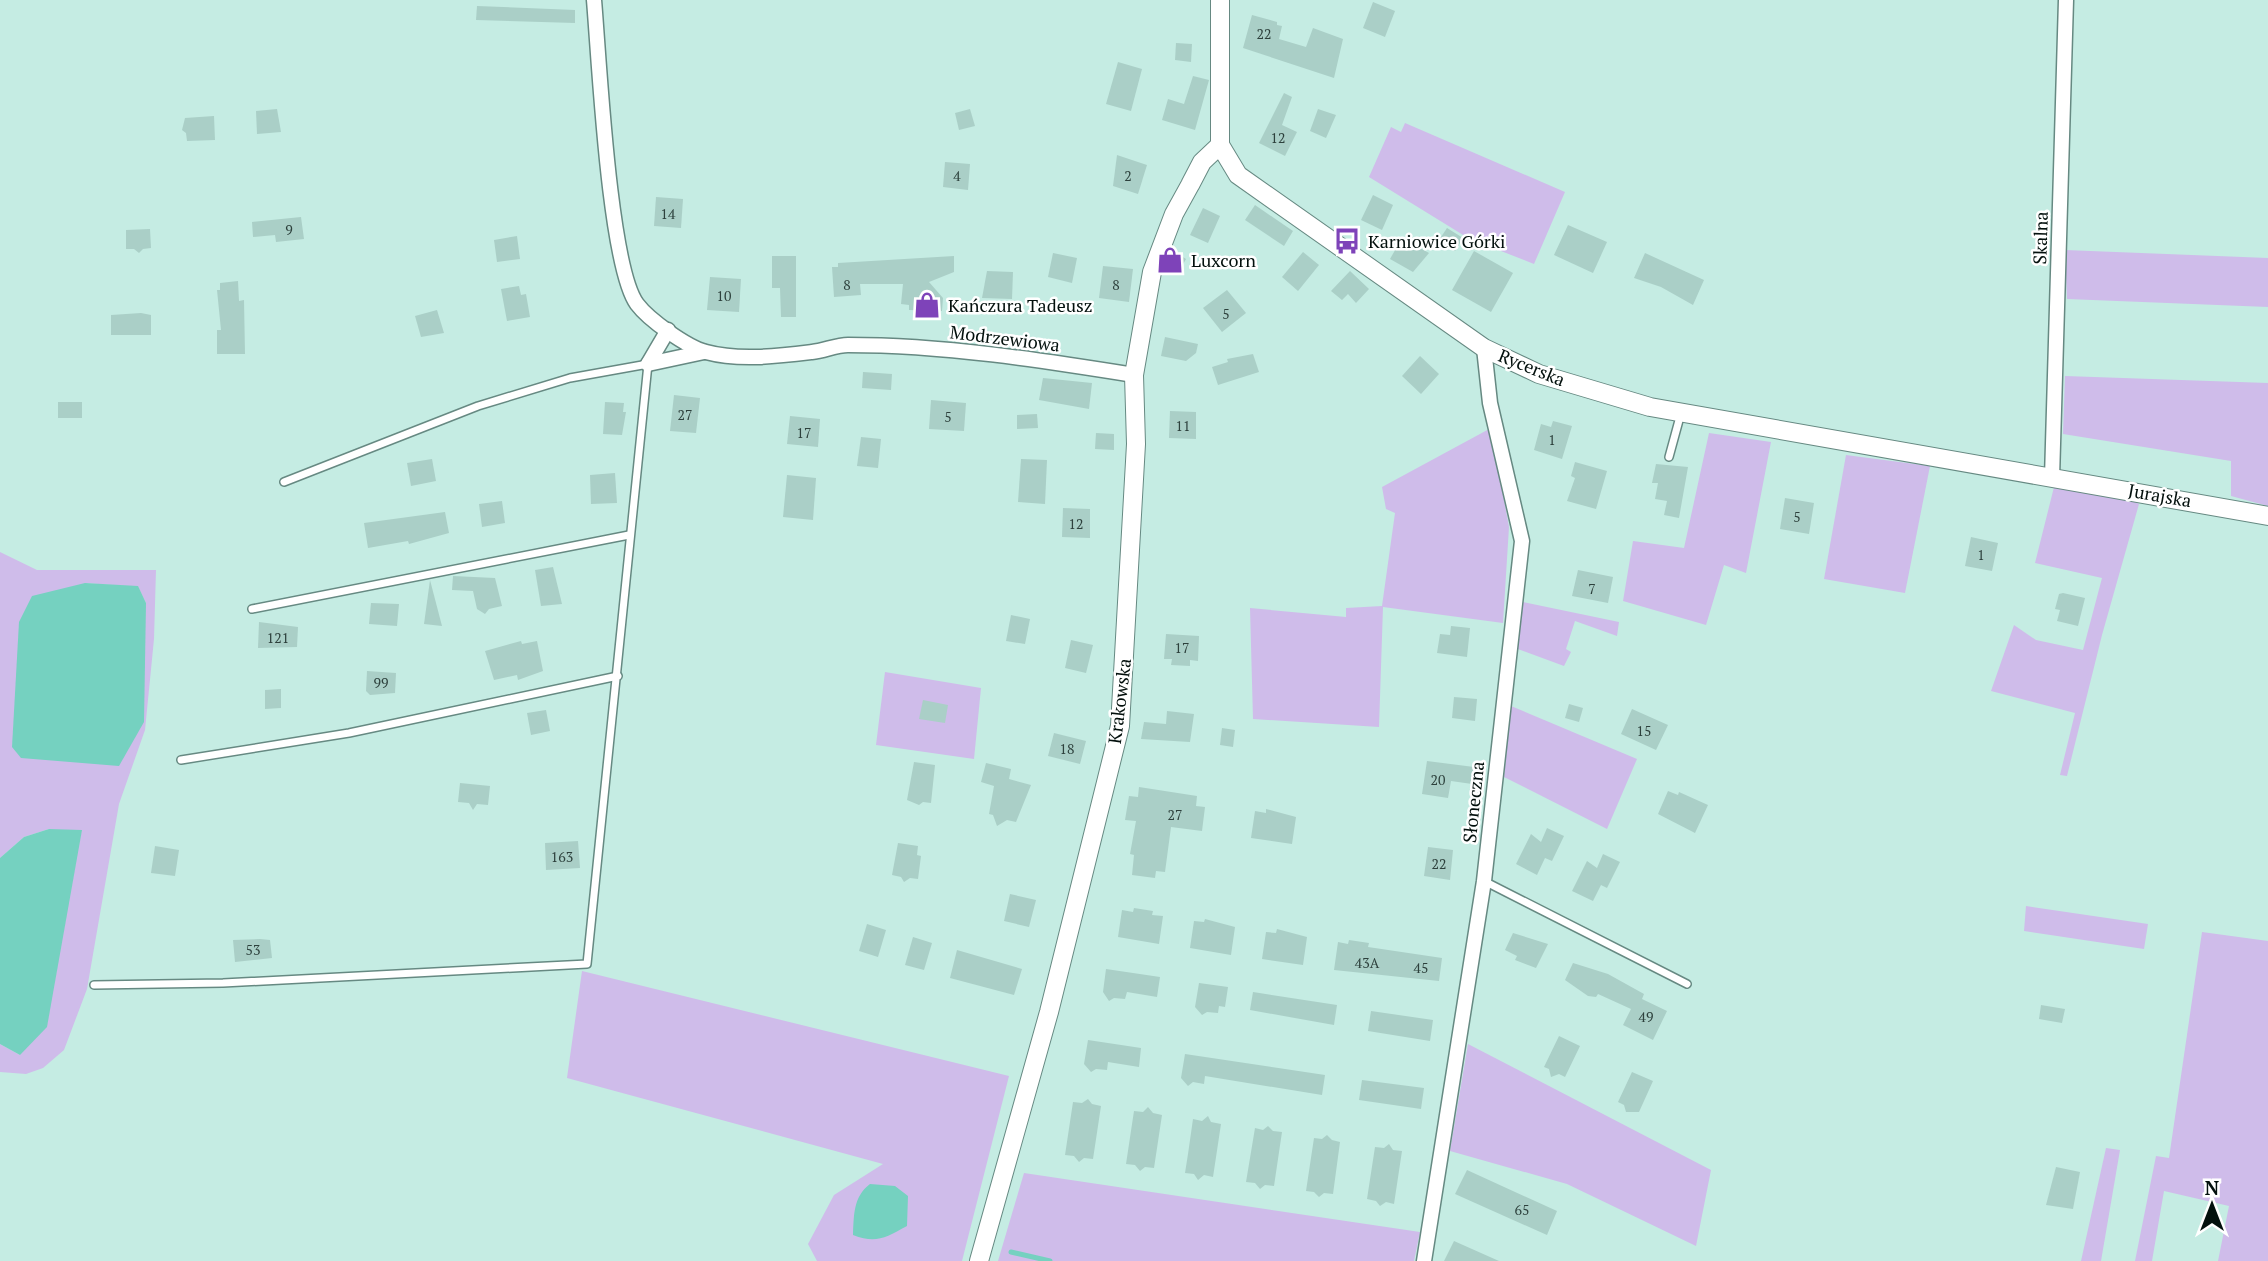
<svg xmlns="http://www.w3.org/2000/svg" width="2268" height="1261" font-family="'PT Serif',serif">
<style>
.green{fill:#cfbcea;fill-rule:evenodd}
.water{fill:#75d1c0}
.lines{fill:none;stroke-linecap:round;stroke-linejoin:round}
.stream{stroke:#75d1c0;stroke-width:5}
.building{fill:#aacfc7}
.service-casing{stroke:#668982;stroke-width:10}
.minor-casing{stroke:#668982;stroke-width:17}
.tertiary-casing{stroke:#668982;stroke-width:20}
.service{stroke:#fff;stroke-width:7}
.minor{stroke:#fff;stroke-width:14}
.tertiary{stroke:#fff;stroke-width:18}
.labels{text-anchor:middle;dominant-baseline:central;stroke-width:5;stroke-linejoin:round;paint-order:stroke}
.number-label{font-size:14px;fill:#2d403c}
.street-label{font-size:18px;fill:#03100d;stroke:#fff}
.poi-label{font-size:18px;fill:#03100d;stroke:#fff;text-anchor:start}
</style>
<rect width="100%" height="100%" fill="#c5ece3"/>
<!-- green -->
<g class="green">
<path d="M1405 123 1565 192 1534 264 1468 238 1369 177 1391 127 1401 132Z"/>
<path d="M2065 250 2268 258V307L2067 299Z"/>
<path d="M2065 376 2268 383V506L2231 496V461L2063 434Z"/>
<path d="M1491 428 1509 527 1503 623 1383 607 1379 727 1253 719 1250 608 1346 617V608L1382 606 1395 513 1386 509 1382 487Z"/>
<path d="M1709 433 1771 442 1746 573 1724 565 1706 625 1623 601 1633 541 1684 548Z"/>
<path d="M1846 455 1930 466 1905 593 1824 579Z"/>
<path d="M2054 487 2131 500 2139 504 2102 635 2067 776 2060 775 2075 713 1991 691 2014 625 2036 640 2083 650 2102 578 2035 563Z"/>
<path d="M0 552 37 570H156L154 639 145 730 119 804 87 989 64 1050 43 1068 26 1074 0 1072V1044L20 1055 49 829 24 837 0 858ZM85 583 138 587 146 603Z"/>
<path d="M1523 602 1619 622 1617 636 1575 621 1566 649 1571 652 1564 666 1515 648Z"/>
<path d="M885 672 981 688 974 759 876 745Z"/>
<path d="M1511 706 1637 759 1607 829 1504 777Z"/>
<path d="M2026 906 2148 924 2144 949 2024 931Z"/>
<path d="M2202 932 2268 941V1261H2218L2229 1206 2164 1191 2152 1261H2135L2156 1156 2169 1158Z"/>
<path d="M582 971 1009 1076 962 1261H817L808 1244 834 1195 883 1164 567 1078Z"/>
<path d="M1468 1044 1711 1170 1696 1246 1567 1184 1450 1151Z"/>
<path d="M2106 1148 2120 1150 2101 1261H2081Z"/>
<path d="M1024 1173 1420 1232 1414 1261H998Z"/>
</g>
<!-- water -->
<g class="water">
<path d="M85 583 138 586 146 603 144 722 119 766 21 758 12 747 19 622 32 596Z"/>
<path d="M49 829 82 830 47 1027 20 1055 0 1044V858L24 837Z"/>
<path d="M870 1184 895 1186 908 1196 907 1226C885 1238 876 1244 853 1235 854 1215 853 1197 870 1184Z"/>
</g>
<g class="lines">
<!-- stream -->
<path class="stream" d="M1011 1252 1050 1261"/>
</g>
<!-- building -->
<g class="building">
<path d="M1373 2 1395 11 1385 37 1363 28Z"/>
<path d="M477 6 575 10V23L476 20Z"/>
<path d="M1252 15 1277 22V25L1282 26 1279 39 1306 47 1313 28 1343 39 1334 78 1243 48Z"/>
<path d="M1176 43 1192 44 1191 62 1175 60Z"/>
<path d="M1118 62 1142 69 1131 111 1106 104Z"/>
<path d="M1193 76 1209 80 1195 130 1162 120 1168 99 1184 104Z"/>
<path d="M1284 93 1292 97 1282 125 1297 132 1285 156 1259 143Z"/>
<path d="M277 109 281 132 257 134 256 111Z"/>
<path d="M970 109 975 126 959 130 955 113Z"/>
<path d="M1318 109 1336 115 1326 138 1310 131Z"/>
<path d="M214 116 215 140 187 141 186 133 182 130 185 118Z"/>
<path d="M1117 155 1147 165 1138 194 1113 186Z"/>
<path d="M945 162 970 164 968 190 943 187Z"/>
<path d="M1373 195 1393 205 1382 230 1361 220Z"/>
<path d="M656 197 683 199 681 228 654 226Z"/>
<path d="M1255 205 1293 231 1284 246 1245 220Z"/>
<path d="M1203 208 1220 216 1208 243 1190 235Z"/>
<path d="M301 217 304 239 276 242 275 235 253 237 252 222Z"/>
<path d="M1568 225 1607 242 1593 273 1554 255Z"/>
<path d="M1447 228 1463 238 1455 251 1439 240Z"/>
<path d="M150 229 151 248 143 249 139 253 134 249H126V230Z"/>
<path d="M517 236 520 259 497 262 494 240Z"/>
<path d="M1402 238 1429 253 1413 272 1390 259Z"/>
<path d="M1172 250 1186 259 1178 273 1167 266Z"/>
<path d="M1474 251 1513 273 1491 312 1452 290Z"/>
<path d="M1303 252 1319 265 1298 291 1282 277Z"/>
<path d="M1053 253 1077 258 1072 283 1048 277Z"/>
<path d="M1645 253 1704 280 1693 305 1661 287 1634 278Z"/>
<path d="M772 256H796V317H781L780 288H772Z"/>
<path d="M954 256V272L929 282 943 298 942 311 909 310V305L901 304 903 284H860L861 295 834 297 832 267H838V263Z"/>
<path d="M1103 266 1133 269 1129 302 1099 298Z"/>
<path d="M987 271 1013 272 1012 299 982 298Z"/>
<path d="M1350 271 1369 289 1356 303 1348 294 1342 300 1331 291Z"/>
<path d="M710 277 741 279 739 312 707 310Z"/>
<path d="M238 281 239 301 244 300 245 354H217V330H221L217 290H220V283Z"/>
<path d="M519 286 521 295 526 294 530 317 507 321 501 289Z"/>
<path d="M1227 290 1246 313 1222 332 1203 308Z"/>
<path d="M437 310 444 333 421 337 415 316Z"/>
<path d="M141 313 151 315V335H111V315Z"/>
<path d="M1165 337 1198 344 1196 353 1186 361 1161 356Z"/>
<path d="M1253 354 1259 372 1218 385 1212 367 1228 362 1227 359Z"/>
<path d="M1420 356 1439 374 1421 394 1402 376Z"/>
<path d="M863 372 892 374 891 390 862 388Z"/>
<path d="M1043 378 1092 383 1089 409 1039 400Z"/>
<path d="M674 395 700 398 696 433 670 431Z"/>
<path d="M931 400 966 403 964 431 929 429Z"/>
<rect x="58" y="402" width="24" height="16"/>
<path d="M605 402 624 403 623 412H626L622 435 603 434Z"/>
<path d="M1170 411 1196 412V439L1169 438Z"/>
<path d="M1037 414 1038 428 1017 429V415Z"/>
<path d="M790 416 820 419 818 447 787 444Z"/>
<path d="M1553 421 1572 426 1562 459 1534 450 1541 424 1551 427Z"/>
<path d="M1096 433 1114 434V450L1095 449Z"/>
<path d="M861 437 881 439 878 468 857 466Z"/>
<path d="M432 459 436 481 411 486 407 463Z"/>
<path d="M1021 459 1047 460 1045 504 1018 502Z"/>
<path d="M1575 462 1607 471 1596 509 1567 501 1575 478 1571 476Z"/>
<path d="M1656 464 1688 467 1679 518 1664 515 1667 501 1655 499 1658 483H1652Z"/>
<path d="M615 473 617 503 591 504 590 475Z"/>
<path d="M787 475 816 478 813 520 783 517Z"/>
<path d="M1785 498 1814 503 1809 534 1780 529Z"/>
<path d="M502 501 505 523 482 527 479 504Z"/>
<path d="M1063 508 1090 509V538L1062 537Z"/>
<path d="M445 512 449 533 409 544 408 541 368 548 364 523Z"/>
<path d="M1971 537 1998 543 1992 571 1965 566Z"/>
<path d="M553 567 562 604 541 606 535 570Z"/>
<path d="M1578 570 1613 577 1608 603 1572 596Z"/>
<path d="M453 576 495 578 502 606 489 609 485 614 477 609 473 591 452 590Z"/>
<path d="M430 580 442 626 424 624Z"/>
<path d="M2063 593 2085 598 2078 626 2057 621 2060 610 2055 609 2059 594Z"/>
<path d="M371 603 399 604 397 626 369 624Z"/>
<path d="M1011 615 1030 619 1025 644 1006 641Z"/>
<path d="M259 622 298 627 297 647 258 648Z"/>
<path d="M1451 626 1470 628 1467 657 1437 653 1440 634 1450 635Z"/>
<path d="M1166 634 1199 636 1198 661 1190 660V666L1171 665 1172 659H1164Z"/>
<path d="M1071 640 1093 645 1086 673 1065 668Z"/>
<path d="M521 641 522 644 537 641 543 671 518 680 517 675 494 680 485 651Z"/>
<path d="M367 671 396 673 395 693 370 695 366 691Z"/>
<path d="M281 689V708L265 709V690Z"/>
<path d="M1454 697 1477 699 1475 721 1452 718Z"/>
<path d="M923 700 948 705 945 723 919 719Z"/>
<path d="M1569 704 1583 708 1579 722 1565 718Z"/>
<path d="M1632 709 1668 725 1656 750 1621 734Z"/>
<path d="M546 710 550 731 531 735 527 713Z"/>
<path d="M1167 711 1194 714 1190 742 1141 739 1144 722 1166 724Z"/>
<path d="M1222 728 1235 730 1233 747 1220 745Z"/>
<path d="M1054 733 1086 741 1080 764 1048 756Z"/>
<path d="M1427 761 1474 767 1472 784 1451 781 1448 798 1422 794Z"/>
<path d="M914 762 935 765 931 803 923 802 919 805 907 800Z"/>
<path d="M986 763 1011 769 1009 779 1031 785 1016 822 1007 820 997 826 993 815 989 814 994 786 981 782Z"/>
<path d="M460 783 490 786 488 805 477 804 473 810 469 803 458 802Z"/>
<path d="M1139 787 1197 796 1196 806 1205 807 1202 831 1171 827 1165 872 1156 871 1155 878 1132 875 1134 855 1130 854 1136 821 1125 820 1129 796 1138 797Z"/>
<path d="M1668 791 1678 795 1679 792 1708 805 1695 833 1658 814Z"/>
<path d="M1266 809 1296 817 1292 844 1251 838 1255 811 1266 813Z"/>
<path d="M1547 828 1564 836 1552 861 1545 858 1537 875 1516 864 1531 834 1541 842Z"/>
<path d="M578 841 580 868 546 870 545 843Z"/>
<path d="M898 843 918 846 917 855 921 856 918 879 910 878 904 882 901 877 892 875Z"/>
<path d="M155 846 179 850 175 876 151 873Z"/>
<path d="M1428 847 1453 850 1450 880 1424 876Z"/>
<path d="M1603 854 1620 862 1607 888 1601 885 1593 901 1572 891 1587 861 1597 868Z"/>
<path d="M1010 894 1036 900 1029 927 1004 921Z"/>
<path d="M1134 908 1153 911 1152 915 1163 916 1159 944 1118 937 1122 910 1133 912Z"/>
<path d="M1205 919 1235 927 1231 955 1190 948 1194 921 1204 922Z"/>
<path d="M867 924 886 930 878 957 859 951Z"/>
<path d="M1277 929 1307 937 1303 965 1262 959 1266 932 1276 933Z"/>
<path d="M1513 933 1548 944 1536 968 1515 960 1517 956 1505 950Z"/>
<path d="M913 937 932 943 924 970 905 965Z"/>
<path d="M260 939 270 940 272 958 235 962 233 940Z"/>
<path d="M1349 940 1369 943 1368 947 1442 958 1439 981 1334 970 1338 942 1348 944Z"/>
<path d="M957 950 1022 969 1014 995 950 978Z"/>
<path d="M1573 963 1608 974 1644 994 1642 999 1667 1011 1653 1040 1623 1025 1631 1009 1598 994 1596 997 1588 996 1565 980Z"/>
<path d="M1106 969 1160 977 1157 997 1127 992 1125 999 1114 998 1109 1001 1103 992Z"/>
<path d="M1199 983 1228 987 1225 1007 1219 1006 1218 1013 1207 1012 1202 1015 1195 1007Z"/>
<path d="M1253 992 1337 1005 1334 1025 1250 1010Z"/>
<path d="M2041 1005 2065 1009 2062 1023 2039 1019Z"/>
<path d="M1371 1011 1433 1020 1430 1041 1368 1031Z"/>
<path d="M1559 1036 1580 1046 1565 1077 1559 1074 1551 1077 1549 1069 1544 1067Z"/>
<path d="M1088 1040 1141 1048 1139 1067 1108 1062 1107 1070 1096 1069 1091 1072 1084 1064Z"/>
<path d="M1185 1054 1325 1075 1322 1095 1205 1076 1204 1084 1193 1082 1188 1086 1181 1078Z"/>
<path d="M1632 1072 1653 1081 1639 1112H1626L1624 1105 1618 1102Z"/>
<path d="M1362 1080 1424 1088 1421 1109 1359 1100Z"/>
<path d="M1088 1099 1092 1104 1101 1106 1093 1159 1084 1158 1079 1162 1074 1156 1065 1155 1073 1102 1082 1103Z"/>
<path d="M1148 1107 1153 1113 1162 1115 1154 1168 1145 1167 1140 1171 1135 1165 1126 1164 1134 1111 1143 1112Z"/>
<path d="M1208 1116 1211 1122 1221 1124 1213 1177 1204 1175 1198 1180 1194 1174 1185 1173 1188 1154 1193 1119 1202 1121Z"/>
<path d="M1268 1126 1273 1131 1282 1132 1274 1186 1265 1185 1260 1189 1255 1183 1246 1182 1255 1128 1263 1130Z"/>
<path d="M1327 1135 1332 1140 1340 1142 1333 1194 1324 1193 1319 1197 1314 1192 1306 1191 1314 1138 1322 1139Z"/>
<path d="M1389 1144 1393 1150 1402 1151 1394 1204 1386 1202 1380 1206 1376 1201 1367 1199 1375 1147 1384 1148Z"/>
<path d="M2056 1167 2080 1172 2073 1209 2046 1205Z"/>
<path d="M1467 1170 1557 1211 1547 1235 1455 1194Z"/>
<path d="M1454 1241 1499 1261H1444Z"/>
</g>
<g class="lines">
<!-- service casing -->
<g class="service-casing">
<g id="service">
<path d="M1669 457 1681 413"/>
<path d="M252 609 629 535"/>
<path d="M181 760 349 733 618 676"/>
<path d="M1484 881 1687 984"/>
<path d="M94 985 223 983 587 964 648 364 570 378 478 406 284 482"/>
</g>
</g>
<!-- minor casing -->
<g class="minor-casing">
<g id="minor">
<path d="M594 0C599 57 609 266 637 304 649 320 687 347 706 352 739 361 779 356 812 352 824 351 836 345 848 345 944 345 1040 360 1134 375"/>
<path d="M648 364 704 352"/>
<path d="M648 364 668 330"/>
<path d="M2052 478 2066 0"/>
<path d="M1424 1261 1484 881 1522 541 1490 403 1484 348"/>
</g>
</g>
<!-- tertiary casing -->
<g class="tertiary-casing">
<g id="tertiary">
<path d="M1220 0V145L1238 175 1484 348 1539 374 1650 407 2268 516"/>
<path d="M979 1261 1049 1012 1120 726 1136 444 1134 375 1152 272 1174 214 1190 185 1202 162 1220 145"/>
</g>
</g>
<!-- service -->
<use href="#service" class="service"/>
<!-- minor -->
<use href="#minor" class="minor"/>
<!-- tertiary -->
<use href="#tertiary" class="tertiary"/>
</g>
<!-- icons -->
<defs>
<g id="bus-bare" transform="scale(2.1)"><path d="M-5-6H5V4H4V6H2V4H-2V6H-4V4H-5ZM-3.5-4V0h7V-4ZM-3.5 1.2v1.5H-2V1.2ZM2 1.2v1.5H3.5V1.2Z" fill="#7e43b9" stroke="#fff" stroke-width="2.5" paint-order="stroke"/></g>
<g id="shop-bare" transform="scale(2.1)"><path d="M-5-2.5h2.3a2.7 3.5 0 0 1 5.4 0H5L5.5 6h-11ZM-1.5-2.5h3a1.5 2.3 0 0 0-3 0Z" fill="#7e43b9" stroke="#fff" stroke-width="2.5" paint-order="stroke"/></g>
</defs>
<g fill-rule="evenodd">
<use href="#bus-bare" x="1347" y="241"/>
<use href="#shop-bare" x="1170" y="260"/>
<use href="#shop-bare" x="927" y="305"/>
</g>
<g class="labels">
<!-- number labels -->
<g class="number-label">
<text x="1264" y="33">22</text>
<text x="1278" y="137">12</text>
<text x="957" y="175">4</text>
<text x="1128" y="175">2</text>
<text x="668" y="213">14</text>
<text x="289" y="229">9</text>
<text x="847" y="284">8</text>
<text x="1116" y="284">8</text>
<text x="724" y="295">10</text>
<text x="1226" y="313">5</text>
<text x="685" y="414">27</text>
<text x="948" y="416">5</text>
<text x="1183" y="425">11</text>
<text x="804" y="432">17</text>
<text x="1552" y="439">1</text>
<text x="1797" y="516">5</text>
<text x="1076" y="523">12</text>
<text x="1981" y="554">1</text>
<text x="1592" y="588">7</text>
<text x="278" y="637">121</text>
<text x="1182" y="647">17</text>
<text x="381" y="682">99</text>
<text x="1644" y="730">15</text>
<text x="1067" y="748">18</text>
<text x="1438" y="779">20</text>
<text x="1175" y="814">27</text>
<text x="562" y="856">163</text>
<text x="1439" y="863">22</text>
<text x="253" y="949">53</text>
<text x="1367" y="962">43A</text>
<text x="1421" y="967">45</text>
<text x="1646" y="1016">49</text>
<text x="1522" y="1209">65</text>
</g>
<!-- street labels -->
<g class="street-label">
<text transform="translate(2040 238) rotate(-88)">Skalna</text>
<text transform="translate(1005 338) rotate(7)">Modrzewiowa</text>
<text transform="translate(1532 367) rotate(22)">Rycerska</text>
<text transform="translate(2160 495) rotate(10)">Jurajska</text>
<text transform="translate(1119 701) rotate(-83)">Krakowska</text>
<text transform="translate(1473 802) rotate(-84)">Słoneczna</text>
</g>
<!-- poi labels -->
<g class="poi-label">
<text x="1368" y="241">Karniowice Górki</text>
<text x="1191" y="260">Luxcorn</text>
<text x="948" y="305">Kańczura Tadeusz</text>
</g>
</g>
<!-- north arrow -->
<g transform="translate(2212 1205)" stroke="#ffffff" stroke-width="5" paint-order="stroke">
<path d="M0-5L12 26L0 18L-12 26Z" fill="#03100d"/>
<text y="-10" font-size="19" font-weight="bold" text-anchor="middle" fill="#03100d">N</text>
</g>
</svg>
